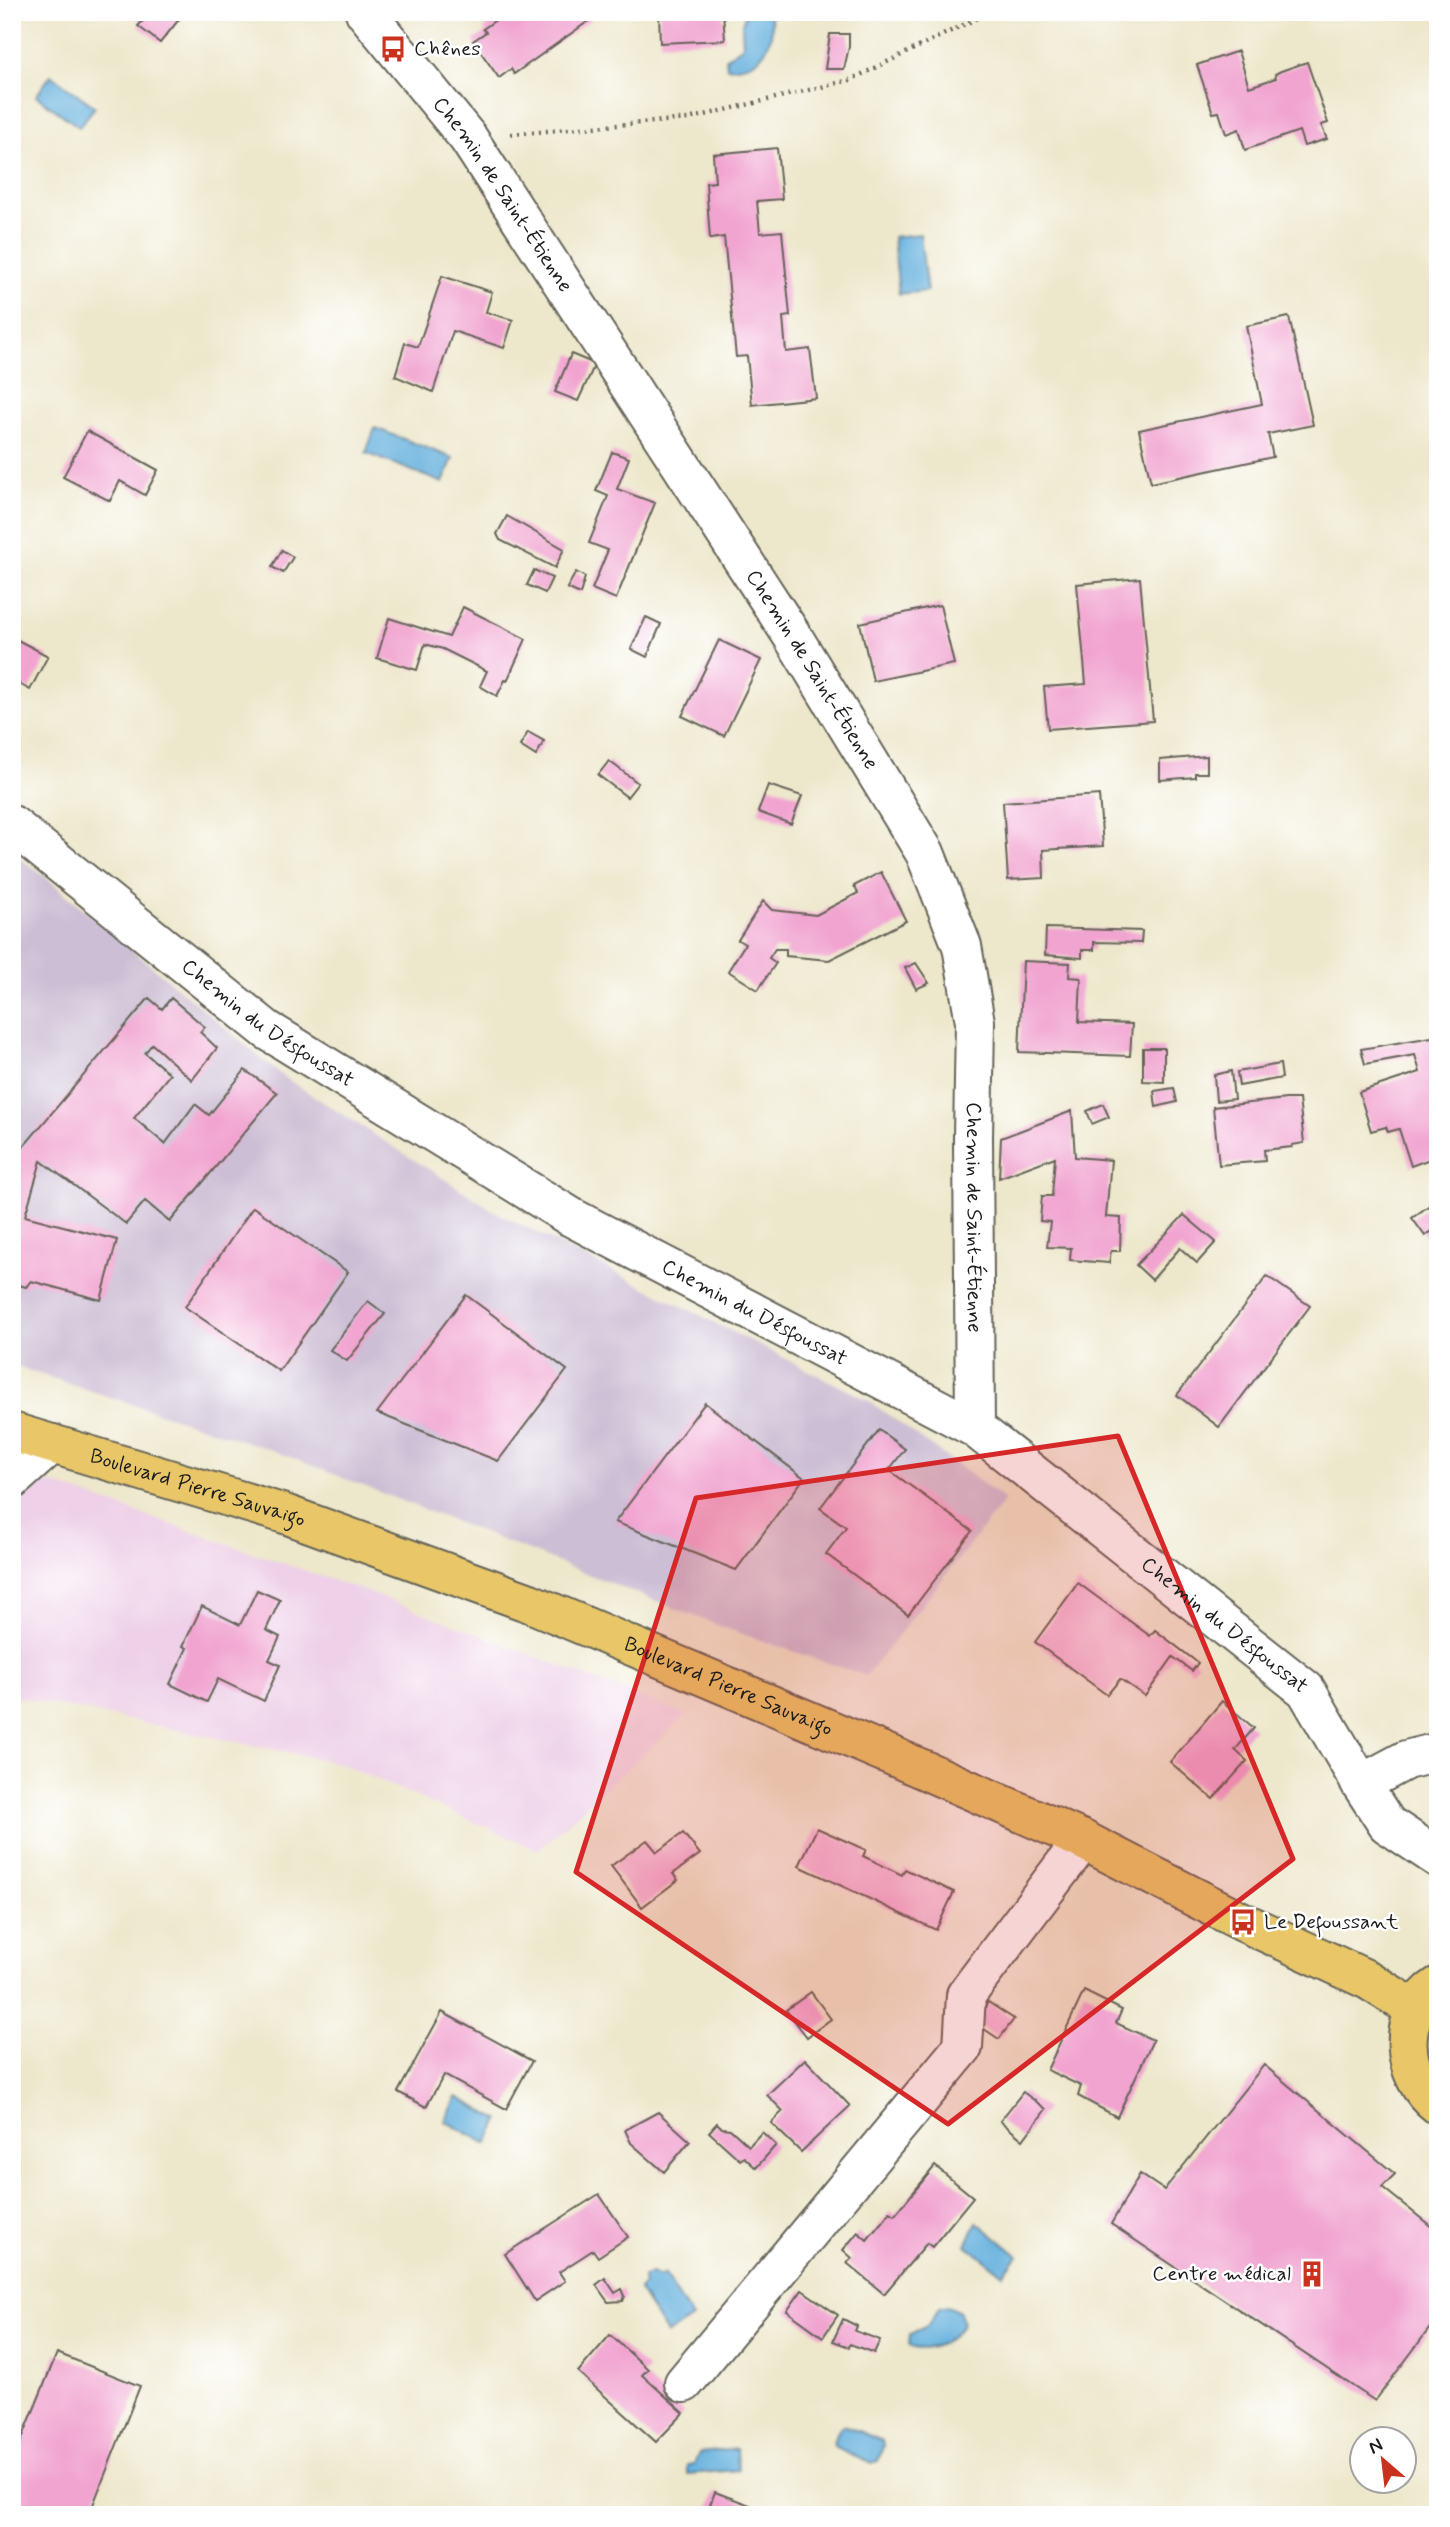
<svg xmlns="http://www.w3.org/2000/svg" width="1450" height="2527" font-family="Mynerve,sans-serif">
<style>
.built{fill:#eed0e8}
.industrial{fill:#ccbed4}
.water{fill:#65b0dd;stroke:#40667c;stroke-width:2}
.building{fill:#f1a4d0}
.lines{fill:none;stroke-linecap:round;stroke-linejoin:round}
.minor-casing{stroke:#656359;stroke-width:42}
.major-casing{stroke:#656359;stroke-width:42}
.path{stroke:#656359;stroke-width:4.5;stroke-dasharray:2 5;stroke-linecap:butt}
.minor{stroke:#fff;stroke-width:38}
.major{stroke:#e9c769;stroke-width:38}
.marked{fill:#d62828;fill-opacity:0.2;stroke:#d62828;stroke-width:5;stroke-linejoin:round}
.labels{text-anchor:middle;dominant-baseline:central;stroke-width:5;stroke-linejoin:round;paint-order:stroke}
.poi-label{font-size:21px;fill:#1c1c1c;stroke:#fff;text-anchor:start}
.street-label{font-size:21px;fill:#1c1c1c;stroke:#fff}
</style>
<rect width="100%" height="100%" fill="#fff"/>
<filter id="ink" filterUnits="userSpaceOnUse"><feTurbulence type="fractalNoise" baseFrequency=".0143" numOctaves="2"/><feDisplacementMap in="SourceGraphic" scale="14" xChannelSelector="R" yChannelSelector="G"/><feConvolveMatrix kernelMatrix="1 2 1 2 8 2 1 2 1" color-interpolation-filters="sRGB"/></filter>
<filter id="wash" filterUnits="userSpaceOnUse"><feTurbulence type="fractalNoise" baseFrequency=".00686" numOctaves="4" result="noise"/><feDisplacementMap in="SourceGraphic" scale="28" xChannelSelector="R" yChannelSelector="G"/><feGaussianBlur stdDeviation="1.57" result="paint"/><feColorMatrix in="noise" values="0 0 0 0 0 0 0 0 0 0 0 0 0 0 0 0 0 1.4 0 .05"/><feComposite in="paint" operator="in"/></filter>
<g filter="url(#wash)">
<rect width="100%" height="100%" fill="#ede7cb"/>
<!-- built -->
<path class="built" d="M12 1476 57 1485 390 1600 686 1715 538 1850 339 1763 12 1696Z"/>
<!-- industrial -->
<path class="industrial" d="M12 852 45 877 285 1078 496 1212 869 1401 1005 1500 866 1676 725 1628 272 1450 12 1365Z"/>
<!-- water -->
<g class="water">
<path d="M746 12H768C777 27 769 53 754 62 745 67 736 67 727 68L726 58 743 46 742 24Z"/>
<path d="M51 75 95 107 79 127 36 96Z"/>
<path d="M920 234 927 291 899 294 893 237Z"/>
<path d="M375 428 453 458 443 483 366 453Z"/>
<path d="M457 2097 500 2120 487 2144 445 2121Z"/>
<path d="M977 2222 1018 2256 1003 2274 966 2245Z"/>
<path d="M651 2273 659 2277 664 2274 692 2318 667 2334 639 2290 644 2285V2277Z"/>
<path d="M947 2306 960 2312 963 2323C954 2340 931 2352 913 2348L909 2344 910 2334 927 2326 939 2308Z"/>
<path d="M844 2425 882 2441 883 2446 878 2461 872 2463 835 2447 833 2442 840 2427Z"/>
<path d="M737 2449 738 2470 687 2474V2465L694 2464 699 2453Z"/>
</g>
<g id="blocks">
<!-- building -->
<g class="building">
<path d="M130 12H185L160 43 138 26 142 22Z"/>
<path d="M507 12H584L590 20 514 74 511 69 499 78 473 41 486 32 483 29Z"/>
<path d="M659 12H723L725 40 660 43Z"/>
<path d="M830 34H849V47L844 69H825Z"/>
<path d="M1238 51 1249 87 1276 78 1275 74 1281 71 1307 62 1328 123 1321 125 1327 139 1304 146 1299 131 1245 150 1239 129 1226 134 1219 112 1213 113 1197 65Z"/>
<path d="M777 148 782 199 757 201 760 233 782 231 790 316 783 317 786 352 810 349 816 398 752 405 747 356 736 357 724 237 710 239 706 183 715 182 713 154Z"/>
<path d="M442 276 492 292 486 312 513 320 504 348 453 331 433 392 395 376 405 343 418 347Z"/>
<path d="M1289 317 1313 425 1268 434 1273 457 1151 483 1139 430 1262 404 1246 326Z"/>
<path d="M571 354 595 364 578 401 555 392Z"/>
<path d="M87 431 158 470 145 495 120 481 110 501 63 477Z"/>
<path d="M612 452 629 458 617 489 655 503 616 599 592 589 608 550 589 543 608 496 596 491Z"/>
<path d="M507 516 564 549 555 568 500 540 497 534Z"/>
<path d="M282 550 293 557 283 573 272 567Z"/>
<path d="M534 570 552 578 545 593 527 585Z"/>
<path d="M576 572 585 577 580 594 567 588Z"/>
<path d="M1140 578 1153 721 1048 729 1044 687 1086 684 1077 584Z"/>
<path d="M940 605 954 664 873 681 860 623Z"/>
<path d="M463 607 526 639 507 681 505 680 497 696 480 686 487 671 443 649 425 644 417 670 377 658 389 618 449 637Z"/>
<path d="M646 617 661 624 647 657 631 649Z"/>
<path d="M12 637 48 656 30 690 12 680Z"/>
<path d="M719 640 761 660 724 736 682 716Z"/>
<path d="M528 732 544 741 536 756 520 746Z"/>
<path d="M1207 756V773H1195V777L1160 780V760Z"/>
<path d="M609 761 638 783 627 797 598 775Z"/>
<path d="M768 785 802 796 791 824 758 812Z"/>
<path d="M1099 795 1103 846 1043 850 1044 878 1008 880 1003 802Z"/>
<path d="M881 872 906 921 829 960 786 956V949H775L769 958 776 963 758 990 728 971 745 944 738 940 763 901 772 910 816 915 858 893 854 886Z"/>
<path d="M1046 928 1142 931 1141 943 1094 942V950H1082V958L1045 955Z"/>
<path d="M1023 961 1070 963 1069 977 1081 978 1079 1022 1132 1024 1130 1056 1019 1052Z"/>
<path d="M916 963 929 983 916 989 905 968Z"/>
<path d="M149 998 162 1009 171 998 205 1027 200 1032 217 1048 192 1080 152 1044 145 1053 170 1074 134 1118 165 1144 195 1104 209 1115 245 1070 277 1093 170 1222 145 1201 126 1224 41 1161 25 1216 117 1240 101 1300 31 1281 26 1287 19 1285 16 1277 12 1276V1160Z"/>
<path d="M1438 1036V1156L1411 1166 1399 1129 1388 1132 1386 1127 1371 1131 1359 1092 1420 1072 1415 1055 1365 1064 1361 1049Z"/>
<path d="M1143 1048H1164V1082L1143 1081Z"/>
<path d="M1280 1064 1282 1078 1239 1086 1237 1072Z"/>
<path d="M1231 1071 1234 1099 1216 1101 1214 1075Z"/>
<path d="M1174 1088 1177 1102 1156 1107 1154 1091Z"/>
<path d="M1286 1099H1299L1304 1143 1292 1145V1147L1264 1150 1265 1161 1219 1165 1213 1107Z"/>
<path d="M1103 1104 1109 1117 1092 1124 1087 1111Z"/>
<path d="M1072 1111 1075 1157 1111 1160 1106 1217 1121 1218 1120 1251H1111L1109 1263 1070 1260 1071 1248 1047 1247 1050 1222 1040 1221 1042 1196H1052L1055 1157 999 1178 1001 1138Z"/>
<path d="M1434 1202 1438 1208V1227L1425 1236 1412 1218Z"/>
<path d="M253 1207 348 1272 279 1371 185 1307Z"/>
<path d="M1184 1215 1216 1242 1197 1263 1180 1248 1152 1280 1136 1265Z"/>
<path d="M1267 1276 1310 1306 1219 1427 1177 1395Z"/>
<path d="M466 1295 567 1370 498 1461 377 1413Z"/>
<path d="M368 1301 385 1314 347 1361 330 1350Z"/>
<path d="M705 1403 804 1478 736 1570 615 1522Z"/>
<path d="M879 1430 905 1449 889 1470 972 1531 908 1615 826 1554 846 1527 820 1508Z"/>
<path d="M1078 1583 1150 1636 1155 1630 1198 1663 1192 1671 1173 1657 1145 1696 1120 1679 1107 1695 1035 1642Z"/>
<path d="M257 1590 280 1600 266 1630 280 1637 269 1660 280 1665 264 1701 218 1679 207 1702 170 1684 187 1648 183 1646 202 1606 240 1625Z"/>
<path d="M1222 1701 1254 1728 1235 1750 1247 1761 1213 1799 1170 1762Z"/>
<path d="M817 1828 866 1850 863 1856 902 1875 905 1869 954 1892 936 1930 799 1866Z"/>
<path d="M683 1833 700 1854 673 1874 678 1880 642 1907 611 1866 647 1840 657 1852Z"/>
<path d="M1084 1991 1122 2010 1116 2023 1153 2040 1117 2117 1078 2096 1081 2086 1047 2070Z"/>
<path d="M811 1992 831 2019 807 2037 786 2010Z"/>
<path d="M988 2002 1014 2019 999 2039 975 2023Z"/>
<path d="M442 2012 532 2061 506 2109 444 2075 426 2107 398 2092Z"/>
<path d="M805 2059 850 2106 801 2152 771 2123 783 2111 767 2095Z"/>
<path d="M1264 2065 1395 2174 1382 2187 1438 2232V2317L1375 2401 1111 2224 1140 2174 1164 2190Z"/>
<path d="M1023 2092 1046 2109 1023 2140 1000 2121Z"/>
<path d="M658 2112 690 2141 664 2172 631 2143 625 2130Z"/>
<path d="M717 2123 722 2128 730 2129 749 2146 762 2132 776 2145 756 2168 744 2157 740 2160 709 2132Z"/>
<path d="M935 2166 973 2197 932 2247 927 2243 884 2294 847 2263 852 2258 843 2250 858 2232 867 2240 890 2212 895 2215Z"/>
<path d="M599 2194 628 2237 598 2257 593 2250 559 2272 565 2281 535 2301 505 2254Z"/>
<path d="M605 2278 615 2293 622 2289 625 2296 623 2301 608 2302 596 2285Z"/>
<path d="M802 2290 838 2315 823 2337 787 2311Z"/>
<path d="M843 2319 857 2326 855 2331 880 2340 874 2353 850 2344 849 2347 833 2341Z"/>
<path d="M610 2335 648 2369 642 2375 684 2413 656 2442 578 2372Z"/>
<path d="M57 2353 140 2386 89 2515H12V2463Z"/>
<path d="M715 2492 766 2511 764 2515H706Z"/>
</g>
</g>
</g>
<g filter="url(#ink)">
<use href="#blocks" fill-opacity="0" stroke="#656359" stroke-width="2"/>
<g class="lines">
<!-- minor casing -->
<g class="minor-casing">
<g id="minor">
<path id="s1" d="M365 12 468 138 793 637 925 853 962 946 975 1022 973 1137 975 1428"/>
<path id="s2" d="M12 825 267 1030 571 1217 975 1428 1306 1690 1361 1784 1387 1824 1438 1858"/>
<path d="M12 1480 52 1444"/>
<path d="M1361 1784 1406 1760 1438 1752"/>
<path d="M684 2383 963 2047 966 1995 1083 1840"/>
</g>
</g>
<!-- major casing -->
<g class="major-casing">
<g id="major">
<path id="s3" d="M12 1432 285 1514 530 1603 895 1757 1083 1840 1243 1922 1368 1980 1416 2010"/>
<path d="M1438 1986C1395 2013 1400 2077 1438 2105"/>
</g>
</g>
<!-- path -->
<path class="path" d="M511 134 688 119 850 80 990 12"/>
<!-- minor -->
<use href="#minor" class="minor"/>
<!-- major -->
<use href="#major" class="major"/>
</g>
</g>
<!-- marked area -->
<path class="marked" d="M1118 1436 1293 1859 948 2124 576 1872 696 1498Z"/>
<!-- icons -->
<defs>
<g id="bus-bare" transform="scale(2.1)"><path d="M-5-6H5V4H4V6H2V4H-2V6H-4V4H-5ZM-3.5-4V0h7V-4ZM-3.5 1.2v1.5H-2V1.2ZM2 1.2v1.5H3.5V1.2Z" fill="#c8321e" stroke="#fff" stroke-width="2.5" paint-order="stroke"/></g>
<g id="building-bare" transform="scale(2.1)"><path d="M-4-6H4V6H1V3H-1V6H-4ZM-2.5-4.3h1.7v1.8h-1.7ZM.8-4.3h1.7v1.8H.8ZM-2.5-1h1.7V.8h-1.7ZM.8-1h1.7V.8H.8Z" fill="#c8321e" stroke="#fff" stroke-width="2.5" paint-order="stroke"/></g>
</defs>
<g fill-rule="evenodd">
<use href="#bus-bare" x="393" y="49"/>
<use href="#bus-bare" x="1243" y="1922"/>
<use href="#building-bare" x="1312" y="2274"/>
</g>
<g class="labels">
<!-- poi labels -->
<g class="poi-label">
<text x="414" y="49">Chênes</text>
<text x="1264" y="1922">Le Defoussant</text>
<text x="1291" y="2274" text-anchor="end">Centre médical</text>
</g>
<!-- street labels -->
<g class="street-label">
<text stroke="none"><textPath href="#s1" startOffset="229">Chemin de Saint-Étienne</textPath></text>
<text stroke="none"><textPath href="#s1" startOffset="796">Chemin de Saint-Étienne</textPath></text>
<text stroke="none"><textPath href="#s2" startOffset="324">Chemin du Désfoussat</textPath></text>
<text stroke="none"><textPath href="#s1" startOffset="1384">Chemin de Saint-Étienne</textPath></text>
<text stroke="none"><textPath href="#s2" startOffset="891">Chemin du Désfoussat</textPath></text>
<text stroke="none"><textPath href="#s3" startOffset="194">Boulevard Pierre Sauvaigo</textPath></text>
<text stroke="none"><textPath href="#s2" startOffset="1458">Chemin du Désfoussat</textPath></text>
<text stroke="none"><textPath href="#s3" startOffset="761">Boulevard Pierre Sauvaigo</textPath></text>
</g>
</g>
<!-- margin -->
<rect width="1450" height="2527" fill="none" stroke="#fff" stroke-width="42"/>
<!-- north arrow -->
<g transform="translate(1383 2460) rotate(332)"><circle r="33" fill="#ffffff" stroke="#a4a4a4" stroke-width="2"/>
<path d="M0-5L12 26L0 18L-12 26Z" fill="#c8321e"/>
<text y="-10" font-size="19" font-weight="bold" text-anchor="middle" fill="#1c1c1c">N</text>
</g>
</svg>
